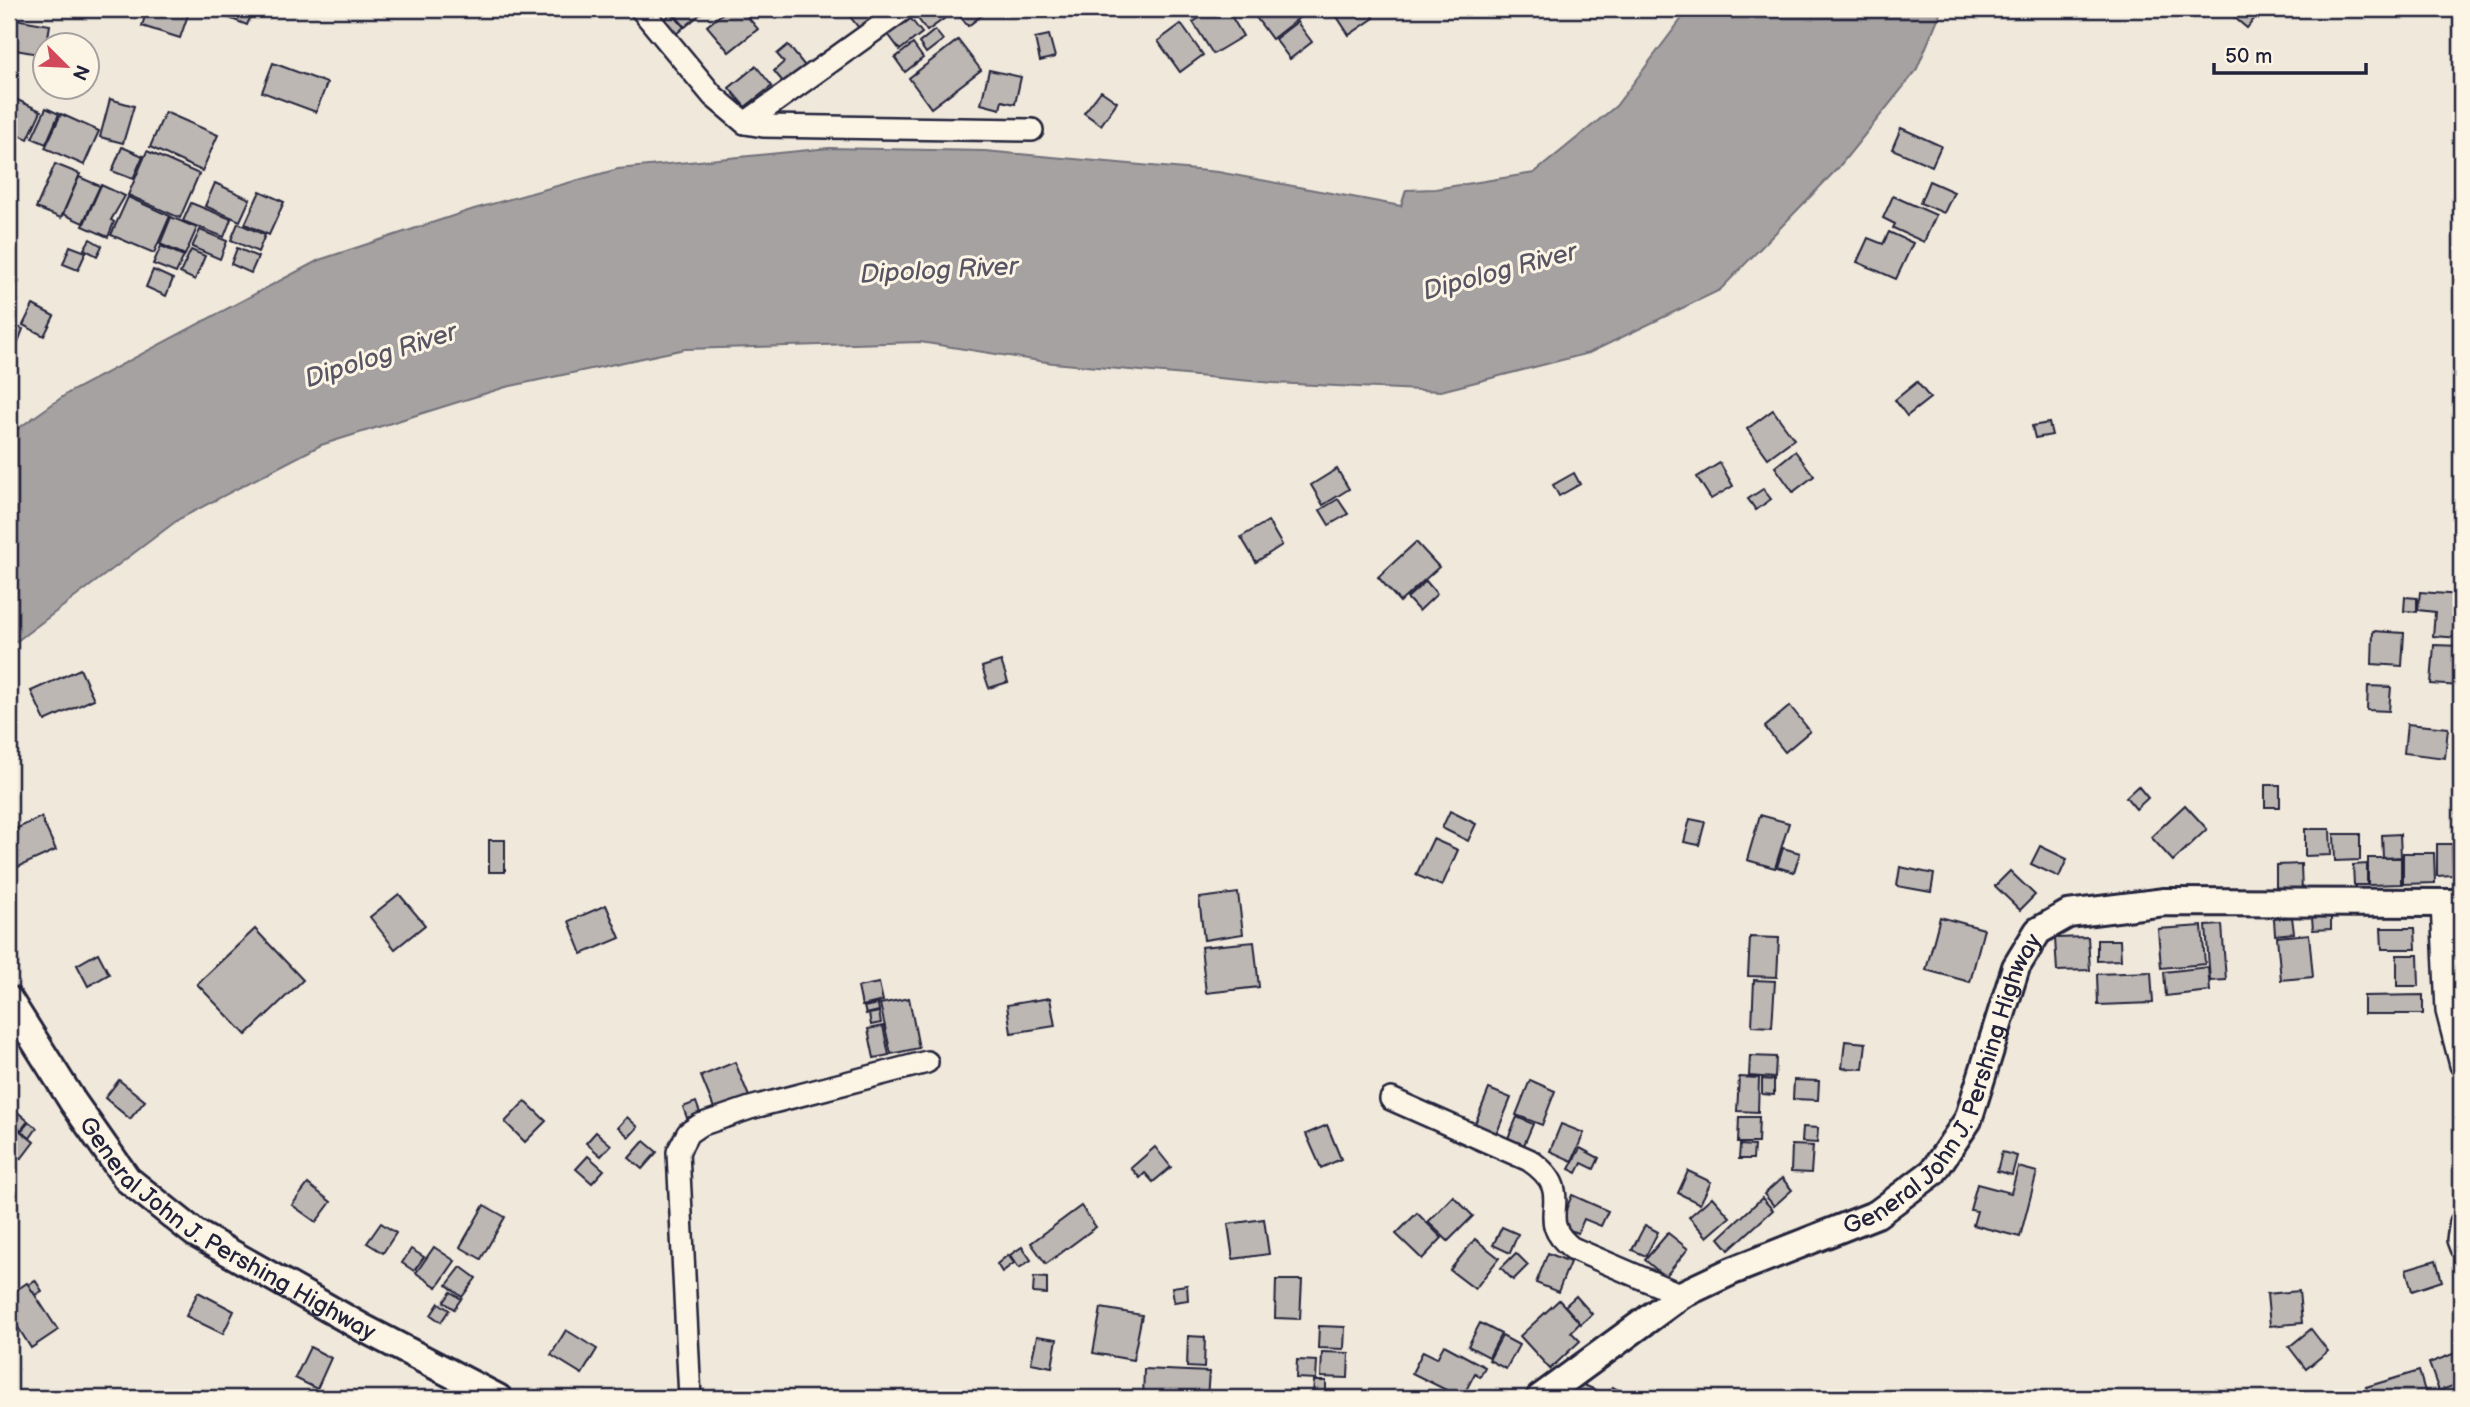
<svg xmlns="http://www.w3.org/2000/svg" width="2470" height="1407" font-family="'Balsamiq Sans',sans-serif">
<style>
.water{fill:#a6a2a2;stroke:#716f79;stroke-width:2}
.building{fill:#bcb7b3;stroke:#22223b;stroke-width:2}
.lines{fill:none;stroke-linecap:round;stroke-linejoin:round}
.minor-casing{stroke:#22223b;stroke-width:26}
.major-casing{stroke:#22223b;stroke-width:32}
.minor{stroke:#fcf5e5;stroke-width:21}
.major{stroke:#fcf5e5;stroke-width:26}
.labels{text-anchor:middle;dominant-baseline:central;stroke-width:6;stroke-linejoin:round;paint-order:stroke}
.street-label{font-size:24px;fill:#22223b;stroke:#fcf5e5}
.water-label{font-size:26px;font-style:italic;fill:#575564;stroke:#fcf5e5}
</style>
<rect width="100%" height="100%" fill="#efe8db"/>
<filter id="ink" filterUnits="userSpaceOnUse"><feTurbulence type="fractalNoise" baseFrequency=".0143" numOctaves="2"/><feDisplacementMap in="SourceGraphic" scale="14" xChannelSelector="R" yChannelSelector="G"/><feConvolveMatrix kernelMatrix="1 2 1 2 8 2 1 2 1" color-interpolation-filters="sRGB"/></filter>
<g filter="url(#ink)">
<!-- water -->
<path class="water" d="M1689 9H1942L1916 71 1838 168 1720 290 1589 353 1441 391 1273 383 1053 363 920 342 685 349 506 387 321 445 179 519 9 647V435L68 393 319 260 474 209 618 169 829 148 985 151 1218 172 1401 206 1406 190 1435 189 1534 173 1616 106Z"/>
<!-- building -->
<g class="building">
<path d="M147 9H190L180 38 142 26Z"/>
<path d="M206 9H254L247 25Z"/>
<path d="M670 9H706L685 27Z"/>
<path d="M728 9H741L758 29 729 52 707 26Z"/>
<path d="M844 9H872L876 14 859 28Z"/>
<path d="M911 9H938L945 18 927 31Z"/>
<path d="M954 9H982L985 13 968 26Z"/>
<path d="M1214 9H1227L1243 36 1213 54 1193 22Z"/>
<path d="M1264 9H1294L1300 17 1272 39 1255 16Z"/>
<path d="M1332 9H1368L1374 18 1349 35Z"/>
<path d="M2242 9H2262L2247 28 2235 18Z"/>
<path d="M2264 9H2280L2274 17Z"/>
<path d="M672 13 684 27 673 37 660 23Z"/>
<path d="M907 14 922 33 900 50 885 30Z"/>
<path d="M9 18 50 25 45 55 9 49Z"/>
<path d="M1297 22 1312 42 1290 59 1275 39Z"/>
<path d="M1181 24 1203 55 1180 72 1158 41Z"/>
<path d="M935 30 943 40 926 53 919 43Z"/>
<path d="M1049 35 1055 57 1040 61 1035 38Z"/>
<path d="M958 40 981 70 931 108 909 78Z"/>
<path d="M913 44 923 58 905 72 895 58Z"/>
<path d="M788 45 809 71 788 88 774 71 784 62 777 54Z"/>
<path d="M273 63 327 83 316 112 262 92Z"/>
<path d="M756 66 772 86 745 107 729 88Z"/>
<path d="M989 70 1021 77 1015 104 1002 101 1000 109 981 104Z"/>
<path d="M1101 91 1117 102 1101 125 1084 113Z"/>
<path d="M9 96 41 111 28 139 9 131Z"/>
<path d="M110 99 134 106 123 143 100 137Z"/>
<path d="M46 108 59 114 46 144 32 138Z"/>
<path d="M165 112 218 135 202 171 150 147Z"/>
<path d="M61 114 99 131 84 165 45 148Z"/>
<path d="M1901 128 1941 146 1932 166 1892 149Z"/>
<path d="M122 147 143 156 133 179 112 171Z"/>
<path d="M147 151 199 174 180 218 128 195Z"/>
<path d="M55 164 80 174 61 218 36 208Z"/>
<path d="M79 177 100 186 83 223 63 214Z"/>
<path d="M1929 181 1954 192 1944 213 1920 203Z"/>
<path d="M215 183 250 199 240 221 205 206Z"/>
<path d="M101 185 125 196 111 220 114 222 108 237 83 226Z"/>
<path d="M260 191 284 202 269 235 245 224Z"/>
<path d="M1893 196 1936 215 1924 242 1893 228 1895 224 1883 218Z"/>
<path d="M128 197 170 216 154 253 111 235Z"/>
<path d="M191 203 231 219 224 237 183 221Z"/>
<path d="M171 217 197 228 185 255 160 244Z"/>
<path d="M238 223 265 235 258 252 231 240Z"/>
<path d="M200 230 227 241 220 259 192 247Z"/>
<path d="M1889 232 1913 243 1896 279 1857 262 1868 238 1883 244Z"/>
<path d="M90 239 102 246 97 256 84 249Z"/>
<path d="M70 246 86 252 78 270 63 264Z"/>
<path d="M161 246 184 256 176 273 153 264Z"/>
<path d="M237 248 258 257 251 273 231 264Z"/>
<path d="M191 250 205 256 195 280 180 273Z"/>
<path d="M153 270 173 279 166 296 146 287Z"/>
<path d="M11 278 19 281 14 293 9 291Z"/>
<path d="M9 296 18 300 15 308 9 306Z"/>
<path d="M33 305 54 316 44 336 23 325Z"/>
<path d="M9 324 23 329 18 342 9 339Z"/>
<path d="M1917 382 1930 398 1907 416 1895 400Z"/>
<path d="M1773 410 1794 439 1768 458 1747 429Z"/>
<path d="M2049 423 2052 435 2035 438 2032 426Z"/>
<path d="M1795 451 1814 476 1793 492 1775 467Z"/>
<path d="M1720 463 1733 486 1711 499 1697 477Z"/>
<path d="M1337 469 1349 489 1323 505 1311 485Z"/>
<path d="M1574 473 1580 484 1559 496 1553 485Z"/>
<path d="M1763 489 1771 499 1756 510 1748 499Z"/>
<path d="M1338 499 1348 514 1329 525 1320 510Z"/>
<path d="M1268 521 1282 545 1256 562 1241 537Z"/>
<path d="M1416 542 1439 567 1400 602 1378 577Z"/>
<path d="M1426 581 1437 594 1419 611 1407 598Z"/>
<path d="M2420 592 2461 595V638L2433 636 2435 612 2418 610Z"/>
<path d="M2405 597 2417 598V612L2404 611Z"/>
<path d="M2373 631 2404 633 2402 666 2372 664Z"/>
<path d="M2434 645 2461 646V686L2431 684Z"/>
<path d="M1001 661 1008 682 989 688 982 667Z"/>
<path d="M80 669 94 699 45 721 31 691Z"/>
<path d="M2368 686 2391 687 2389 711 2367 710Z"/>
<path d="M1790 706 1810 731 1785 752 1765 727Z"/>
<path d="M2407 724 2448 728 2445 758 2404 753Z"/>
<rect x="2265" y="785" width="15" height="22"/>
<path d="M2138 786 2148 798 2136 809 2126 797Z"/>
<path d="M2185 805 2207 829 2173 861 2151 837Z"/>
<path d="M1450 811 1476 824 1468 841 1442 828Z"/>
<path d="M1760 815 1789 823 1775 868 1747 860Z"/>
<path d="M41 817 56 850 16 868 9 852V832Z"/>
<path d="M1690 819 1705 822 1699 845 1684 842Z"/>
<path d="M2305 829H2330L2331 855 2305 856Z"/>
<rect x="2458" y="831" width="3" height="41"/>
<path d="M2334 834H2360V860L2335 861Z"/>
<path d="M2400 834 2401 857 2383 858 2382 835Z"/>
<path d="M1433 839 1458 850 1442 886 1416 875Z"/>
<rect x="489" y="840" width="16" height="32"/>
<path d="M2437 844H2452L2453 875 2437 876Z"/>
<path d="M2040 846 2067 859 2059 877 2031 864Z"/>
<path d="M1783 848 1800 853 1794 872 1777 867Z"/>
<path d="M2403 853H2434L2435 883 2403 884Z"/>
<path d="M2368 858H2401V884L2368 885Z"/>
<path d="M2301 864 2302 892H2276V865Z"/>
<path d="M2367 864V885H2354L2353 865Z"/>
<path d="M1900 867 1934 874 1931 892 1897 886Z"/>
<path d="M2010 871 2035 895 2020 910 1995 886Z"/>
<path d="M1238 893 1243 934 1204 940 1199 898Z"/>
<path d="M399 894 425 925 395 949 370 917Z"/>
<path d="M606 905 620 938 582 954 569 921Z"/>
<path d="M1940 917 1984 929 1970 982 1926 970Z"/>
<path d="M2292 917 2294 933 2275 935 2274 919Z"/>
<path d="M2312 917H2331V929L2313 930Z"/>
<path d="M2222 925 2226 980 2210 981 2206 926Z"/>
<path d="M2202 926 2205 964 2161 968 2158 929Z"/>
<path d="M2381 928H2415L2416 949H2382Z"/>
<path d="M255 929 303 980 246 1035 197 984Z"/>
<path d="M2309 934 2313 977 2281 980 2277 937Z"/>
<path d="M1750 937 1779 938 1777 977 1748 976Z"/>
<path d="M2088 937 2090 970 2057 971 2055 938Z"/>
<path d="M2097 940H2120L2121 960 2097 961Z"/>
<path d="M1254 942 1259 987 1206 993 1201 947Z"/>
<path d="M98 953 109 974 88 986 77 965Z"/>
<path d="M2397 955H2418L2419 986H2397Z"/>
<path d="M2208 967 2210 991 2166 996 2164 972Z"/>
<path d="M2151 972 2153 1003 2098 1005 2097 974Z"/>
<path d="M1754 980 1775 981 1772 1027 1752 1026Z"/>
<path d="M879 983 883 1001 862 1006 858 987Z"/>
<path d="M2423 995V1014H2364V996Z"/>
<path d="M909 998 919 1048 891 1054 880 1004Z"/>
<path d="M1050 998 1055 1026 1011 1033 1007 1005Z"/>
<path d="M878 1004 879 1011 866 1014 864 1007Z"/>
<path d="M879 1012 881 1023 871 1025 869 1014Z"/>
<path d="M883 1026 889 1055 874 1058 868 1029Z"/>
<path d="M1845 1041 1866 1043 1863 1069 1842 1068Z"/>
<path d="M1750 1056 1776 1057 1775 1078 1749 1076Z"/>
<path d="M735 1062 750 1099 716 1113 701 1076Z"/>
<path d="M1739 1077 1759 1078 1758 1112 1737 1111Z"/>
<path d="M1762 1079 1774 1080V1095L1762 1094Z"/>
<path d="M119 1080 145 1101 130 1119 105 1098Z"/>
<path d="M1530 1080 1555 1091 1542 1125 1516 1115Z"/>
<path d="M1794 1080 1819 1081 1818 1100 1793 1099Z"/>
<path d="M1489 1089 1511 1098 1496 1135 1474 1126Z"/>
<path d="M525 1101 546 1121 525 1142 505 1122Z"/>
<path d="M696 1102 700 1113 687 1118 683 1107Z"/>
<path d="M15 1110 28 1121 21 1130 9 1120Z"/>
<path d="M627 1117 638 1127 629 1137 618 1127Z"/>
<path d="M1517 1117 1533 1124 1524 1145 1508 1138Z"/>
<path d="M1739 1117H1759L1758 1143H1738Z"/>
<path d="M9 1122 34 1142 21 1159 9 1150Z"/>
<path d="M29 1122 37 1128 30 1138 21 1131Z"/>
<path d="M1561 1124 1584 1133 1572 1161 1550 1151Z"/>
<path d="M1327 1125 1341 1159 1321 1168 1306 1134Z"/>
<path d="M1803 1127 1818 1128 1817 1143 1802 1142Z"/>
<path d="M596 1132 611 1145 601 1156 586 1143Z"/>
<path d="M644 1141 657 1152 642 1169 629 1158Z"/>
<path d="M1740 1145 1754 1146 1753 1159H1739Z"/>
<path d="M1792 1145 1813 1146 1811 1173 1791 1172Z"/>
<path d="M1155 1147 1171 1167 1153 1182 1145 1173 1140 1178 1131 1168Z"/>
<path d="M1580 1148 1599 1158 1594 1169 1582 1163 1577 1173 1569 1169Z"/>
<path d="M2002 1152 2017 1156 2012 1175 1997 1171Z"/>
<path d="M588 1156 604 1170 592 1183 576 1169Z"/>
<path d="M2018 1167 2037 1172 2020 1237 1973 1225 1977 1211 1970 1210 1977 1184 2011 1193Z"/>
<path d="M1688 1171 1711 1182 1700 1204 1678 1193Z"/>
<path d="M1782 1178 1792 1190 1774 1206 1764 1194Z"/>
<path d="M308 1184 331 1202 316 1222 292 1205Z"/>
<path d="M1572 1195 1608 1211 1601 1226 1584 1219 1578 1233 1559 1226Z"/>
<path d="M1453 1196 1473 1216 1448 1241 1428 1222Z"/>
<path d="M1712 1197 1730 1217 1707 1237 1689 1217Z"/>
<path d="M1762 1198 1773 1210 1729 1250 1719 1238Z"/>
<path d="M484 1205 505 1217 481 1259 460 1247Z"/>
<path d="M1081 1206 1096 1227 1046 1264 1031 1243Z"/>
<path d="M1417 1213 1442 1238 1422 1259 1396 1234Z"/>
<path d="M1264 1219 1269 1254 1233 1259 1228 1224Z"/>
<path d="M381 1223 396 1233 383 1253 367 1243Z"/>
<path d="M1645 1225 1658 1232 1646 1256 1632 1250Z"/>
<path d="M1502 1227 1518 1234 1510 1253 1493 1245Z"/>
<path d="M1668 1233 1688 1249 1665 1277 1645 1260Z"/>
<path d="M1475 1239 1499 1258 1475 1289 1450 1270Z"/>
<path d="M434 1247 455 1261 437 1287 416 1273Z"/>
<path d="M1022 1247 1031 1260 1019 1268 1010 1255Z"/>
<path d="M411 1249 424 1257 414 1271 402 1263Z"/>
<path d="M1516 1253 1528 1265 1513 1280 1501 1268Z"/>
<path d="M1548 1253 1570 1262 1558 1292 1536 1283Z"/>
<path d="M1008 1255 1014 1263 1002 1272 997 1264Z"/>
<path d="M2436 1260 2442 1281 2412 1291 2406 1269Z"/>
<path d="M461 1267 476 1278 462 1297 447 1285Z"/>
<path d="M1034 1277 1047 1278V1294L1033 1293Z"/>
<path d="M35 1280 42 1291 35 1295 28 1285Z"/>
<path d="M1276 1280H1302L1300 1319 1275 1318Z"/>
<path d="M27 1283 58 1330 31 1348 9 1313V1295Z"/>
<path d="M1187 1285 1188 1300 1174 1302 1172 1287Z"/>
<path d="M2299 1291 2302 1323 2270 1326 2267 1294Z"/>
<path d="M198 1292 234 1311 223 1334 186 1316Z"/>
<path d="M451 1292 461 1299 454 1309 444 1302Z"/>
<path d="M1576 1296 1592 1314 1581 1324 1565 1306Z"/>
<path d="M1559 1300 1580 1323 1571 1332 1580 1341 1550 1369 1520 1336Z"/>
<path d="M439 1303 449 1310 441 1322 431 1315Z"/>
<path d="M1101 1308 1142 1315 1133 1360 1093 1353Z"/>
<path d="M2461 1318V1341L2454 1321Z"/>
<path d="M1480 1323 1501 1334 1489 1357 1468 1346Z"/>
<path d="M1319 1326 1345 1327 1344 1349 1318 1348Z"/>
<path d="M2311 1329 2328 1351 2306 1369 2289 1347Z"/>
<path d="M566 1330 597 1349 582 1374 551 1355Z"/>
<path d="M1037 1336 1057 1339 1052 1367 1031 1363Z"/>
<path d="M1188 1336 1205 1337 1204 1368 1187 1367Z"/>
<path d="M1502 1336 1519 1345 1506 1369 1489 1360Z"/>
<path d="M1444 1345 1485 1367 1480 1377 1475 1373 1462 1398 1412 1373 1423 1351 1437 1358Z"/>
<path d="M310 1347 331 1358 317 1389 295 1378Z"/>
<path d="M2461 1351V1383L2439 1391 2429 1363Z"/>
<path d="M1322 1352 1349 1353 1348 1378 1321 1377Z"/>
<path d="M1297 1360 1317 1361 1316 1379 1296 1378Z"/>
<path d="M1144 1369 1209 1372 1207 1398H1143Z"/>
<path d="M2419 1371 2426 1395 2370 1398 2366 1387Z"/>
<path d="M1314 1381H1326V1393H1313Z"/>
<path d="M1577 1382 1605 1394 1603 1398H1569Z"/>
<path d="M1612 1387 1637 1398H1607Z"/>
<path d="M1760 1391 1769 1395 1768 1398H1758Z"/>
<path d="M2450 1392 2453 1398H2436Z"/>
</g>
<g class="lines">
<!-- minor casing -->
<g class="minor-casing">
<g id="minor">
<path d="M641 9 713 96 745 123 904 9"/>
<path d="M745 123 763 126 1032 130"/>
<path d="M2442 903 2447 1011 2461 1065"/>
<path d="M1391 1099 1529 1160C1582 1196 1530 1216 1572 1248L1681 1295"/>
<path d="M2461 1222 2458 1240 2461 1248"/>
<path d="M690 1398 678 1152 688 1133 700 1125 750 1108 927 1062"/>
</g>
</g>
<!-- major casing -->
<g class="major-casing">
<g id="major">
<path id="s1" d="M9 1000 73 1102 127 1179 195 1233 363 1328 498 1398"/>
<path id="s2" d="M1540 1398 1681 1295 1732 1271 1877 1214 1933 1172 1968 1120 2016 967 2038 931 2068 914 2165 902 2461 903"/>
</g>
</g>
<!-- minor -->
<use href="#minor" class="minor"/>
<!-- major -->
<use href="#major" class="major"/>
</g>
</g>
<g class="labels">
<!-- street labels -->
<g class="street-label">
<text stroke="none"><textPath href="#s2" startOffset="534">General John J. Pershing Highway</textPath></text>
<text stroke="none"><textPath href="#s1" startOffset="324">General John J. Pershing Highway</textPath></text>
</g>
<!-- water labels -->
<g class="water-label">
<text transform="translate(939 271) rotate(-3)">Dipolog River</text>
<text transform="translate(1500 272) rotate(-15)">Dipolog River</text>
<text transform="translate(381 356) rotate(-18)">Dipolog River</text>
</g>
</g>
<!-- margin -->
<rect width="2470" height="1407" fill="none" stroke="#fcf5e5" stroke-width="35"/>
<rect x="18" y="18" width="2435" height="1372" fill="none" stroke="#22223b" stroke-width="2.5" filter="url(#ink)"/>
<!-- north arrow -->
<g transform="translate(66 66) rotate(114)"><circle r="33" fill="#fcf5e5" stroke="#a5a1a1" stroke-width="2"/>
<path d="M0-5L12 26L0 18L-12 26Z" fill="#d1495b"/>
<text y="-10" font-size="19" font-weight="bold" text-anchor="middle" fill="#22223b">N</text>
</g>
<!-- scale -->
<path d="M2214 63v10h152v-10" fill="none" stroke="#22223b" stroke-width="3.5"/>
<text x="2225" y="63" font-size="21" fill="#22223b" stroke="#fcf5e5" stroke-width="5" paint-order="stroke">50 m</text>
</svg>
